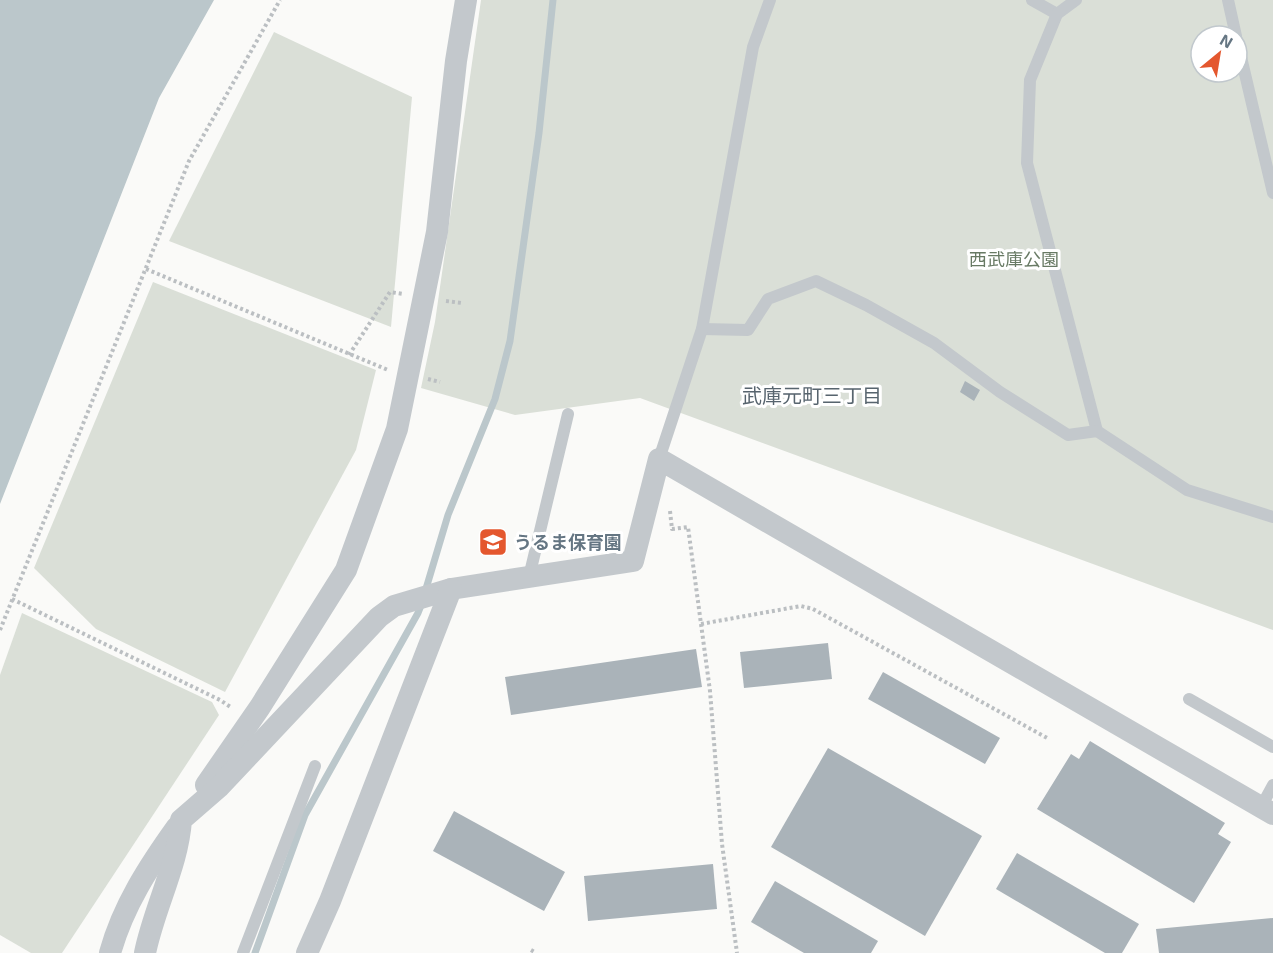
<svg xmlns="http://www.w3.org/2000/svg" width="1273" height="953" font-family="'Exo 2','Noto Sans JP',sans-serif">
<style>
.green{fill:#dadfd7;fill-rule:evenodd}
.water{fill:#bbc7cb}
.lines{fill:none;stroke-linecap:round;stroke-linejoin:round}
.stream{stroke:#bbc7cb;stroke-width:7}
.building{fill:#aab3b9}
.path{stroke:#bbbfc2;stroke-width:4;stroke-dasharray:3 3;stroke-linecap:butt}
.lane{stroke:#c3c8cc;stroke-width:12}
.street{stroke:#c3c8cc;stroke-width:22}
.labels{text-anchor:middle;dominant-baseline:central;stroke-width:6;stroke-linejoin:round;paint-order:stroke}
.park-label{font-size:18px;fill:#687a64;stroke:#fff}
.poi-label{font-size:18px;font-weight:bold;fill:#657683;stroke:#fff;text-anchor:start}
.neighbourhood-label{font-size:20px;fill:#57646e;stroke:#fff}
</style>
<rect width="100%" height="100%" fill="#fafaf8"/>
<!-- green -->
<g class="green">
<path d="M481 0H1273V630L640 398 515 415 421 388 435 322ZM1201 36H1237V72H1201Z"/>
<path d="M274 32 412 97 391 327 169 241Z"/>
<path d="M153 282 376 370 356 450 225 692 96 629 34 568Z"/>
<path d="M22 613 212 702 219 715 62 953H31L0 935V675Z"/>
</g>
<!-- water -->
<path class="water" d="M0 0H214L159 98 0 504Z"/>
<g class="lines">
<!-- stream -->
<g class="stream">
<path d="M425 592 448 515 495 399 510 341 539 133 553 0"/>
<path d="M255 953 305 815 418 613 422 603"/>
</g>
</g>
<!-- building -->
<g class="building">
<path d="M965 381 980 390 974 401 960 392Z"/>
<path d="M828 643 832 679 744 688 740 652Z"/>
<path d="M696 649 702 687 511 715 505 677Z"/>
<path d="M883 672 1000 738 985 764 868 699Z"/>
<path d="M1090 741 1225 823 1218 834 1231 842 1194 903 1037 809 1071 754 1079 759Z"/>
<path d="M828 748 982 836 925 936 771 847Z"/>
<path d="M454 811 565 872 544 911 433 851Z"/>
<path d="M1017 853 1139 924 1122 953H1105L996 889Z"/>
<path d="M713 864 717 909 588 921 584 876Z"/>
<path d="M775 881 878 941 871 953H804L751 922Z"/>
<path d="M1273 918V953H1159L1156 929Z"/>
</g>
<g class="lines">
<!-- path -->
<g class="path">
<path d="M146 269 388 370"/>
<path d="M446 301 462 303"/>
<path d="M349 355 390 292 403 294"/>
<path d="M428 379 440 382"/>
<path d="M670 511 672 529 688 527 710 691 722 844 737 953"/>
<path d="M12 599 220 700 232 708"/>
<path d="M701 624 801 606 813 609 1049 739"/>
<path d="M0 630 189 161 280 0"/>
<path d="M531 950 536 953"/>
</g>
<!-- lane -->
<g class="lane">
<path d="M1032 0 1057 14"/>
<path d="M1076 0 1057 14 1030 80 1027 163 1097 431"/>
<path d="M1228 0 1236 36"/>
<path d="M1237 40 1273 193"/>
<path d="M702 329 748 330 768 299 816 281 866 305 934 343 1000 392 1068 435 1097 431 1187 490 1273 517"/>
<path d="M659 459 702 329 753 47 770 0"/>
<path d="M529 577 568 414"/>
<path d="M1189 699 1273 747"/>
<path d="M1261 807 1273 785"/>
<path d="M243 953 315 766"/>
</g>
<!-- street -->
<g class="street">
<path d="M206 785 260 707 346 570 397 429 437 232 456 61 466 0"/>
<path d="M110 953C123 906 149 866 177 827"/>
<path d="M145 953C154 908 178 865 181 820L219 787 379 617 394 606 451 589 633 561 659 459 1273 814"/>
<path d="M307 953 330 901 451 589"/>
</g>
</g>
<!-- icons -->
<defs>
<g id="school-square" transform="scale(1.5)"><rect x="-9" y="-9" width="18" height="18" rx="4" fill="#e4572e" stroke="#fff"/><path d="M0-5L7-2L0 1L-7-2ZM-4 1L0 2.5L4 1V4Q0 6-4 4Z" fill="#fff"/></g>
</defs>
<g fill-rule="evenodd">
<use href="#school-square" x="493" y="542"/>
</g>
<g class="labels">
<!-- park labels -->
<g class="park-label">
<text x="1014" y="259">西武庫公園</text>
</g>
<!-- poi labels -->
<g class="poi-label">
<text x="514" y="542">うるま保育園</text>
</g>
<!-- neighbourhood labels -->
<g class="neighbourhood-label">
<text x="812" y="395">武庫元町三丁目</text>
</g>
</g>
<!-- north arrow -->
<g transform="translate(1219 54) rotate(30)"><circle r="28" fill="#ffffff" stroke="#c1c8cd" stroke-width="1.5"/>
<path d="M0-4.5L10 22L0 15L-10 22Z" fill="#e4572e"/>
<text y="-9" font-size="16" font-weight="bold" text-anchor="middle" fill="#657683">N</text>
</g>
</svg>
